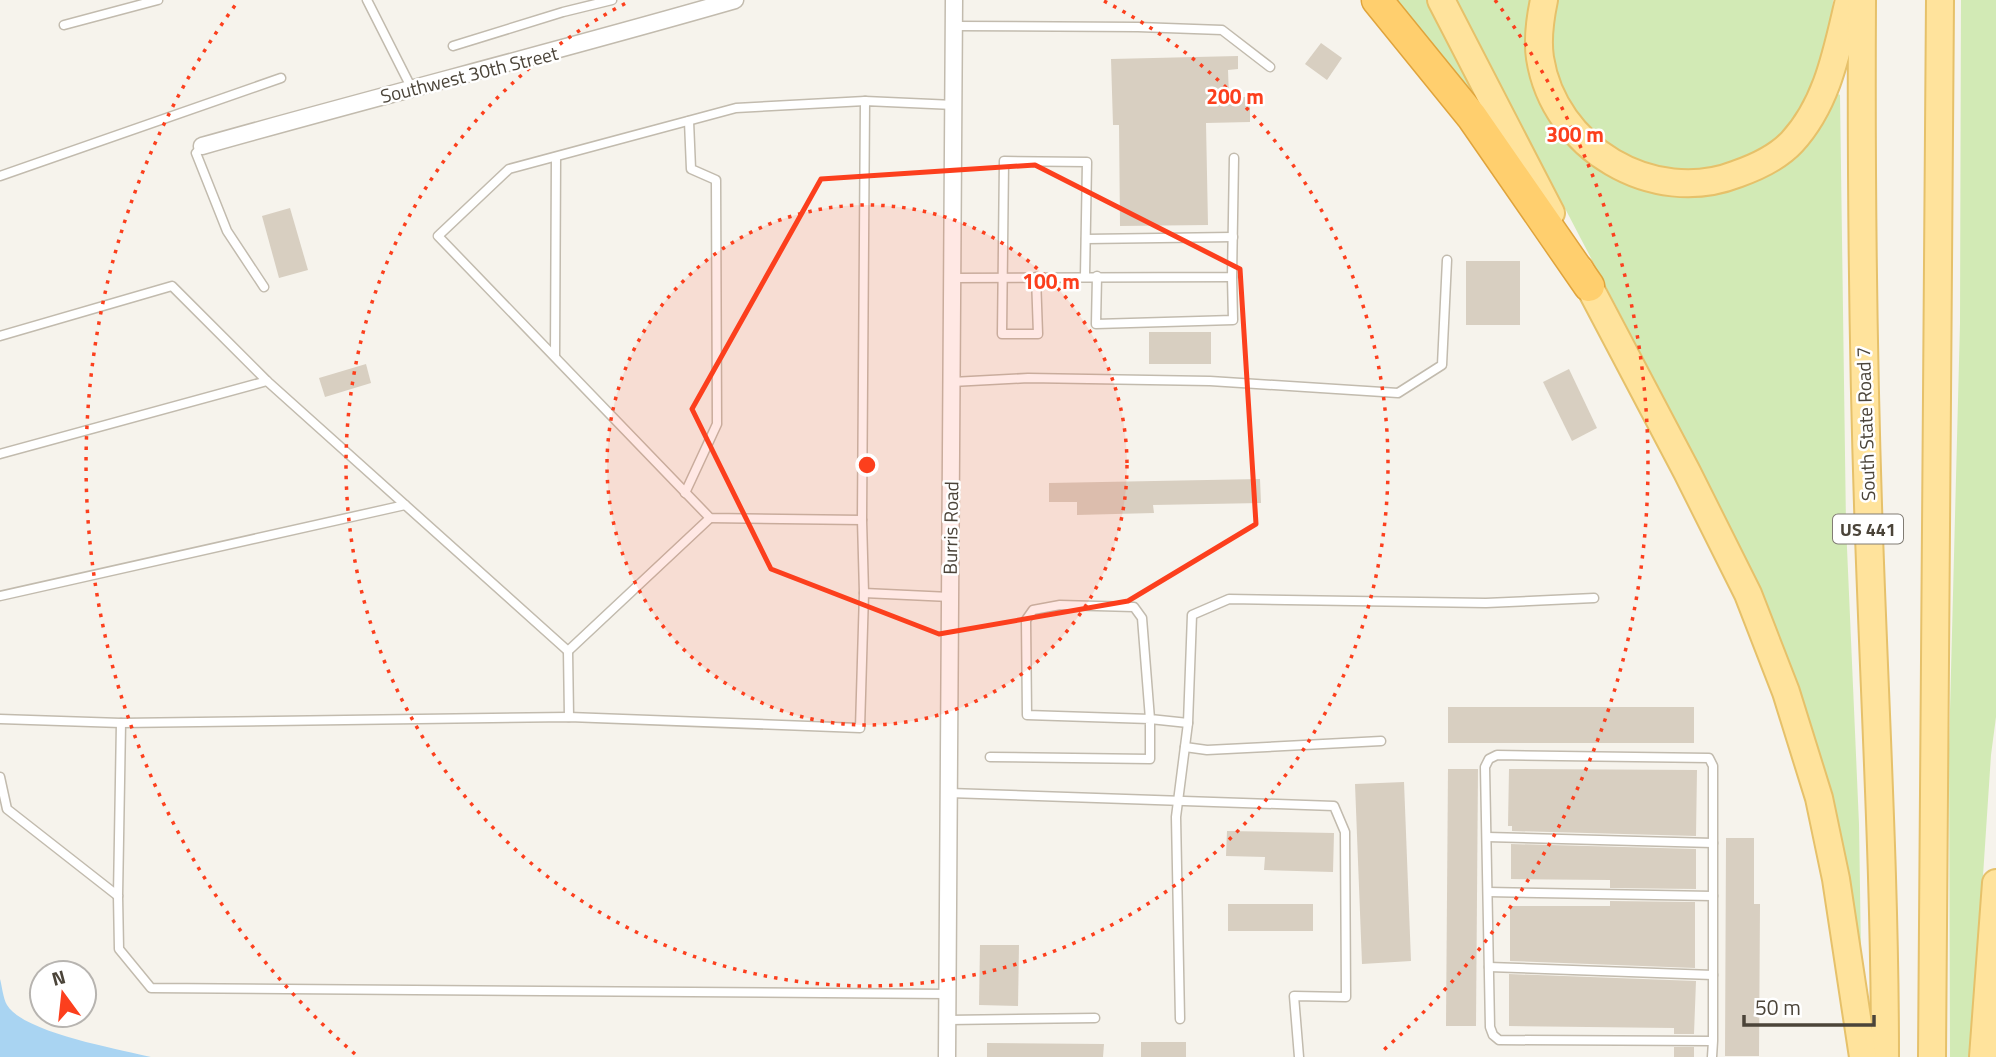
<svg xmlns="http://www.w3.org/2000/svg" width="1996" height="1057" font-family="'Titillium Web',sans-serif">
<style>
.green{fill:#d2eab5}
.water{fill:#a9d4f2}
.building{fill:#d8cfc1}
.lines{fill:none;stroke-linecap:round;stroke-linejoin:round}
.service-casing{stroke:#c2bbae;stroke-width:11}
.minor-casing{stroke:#c2bbae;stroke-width:19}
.primary-casing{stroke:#e6c16a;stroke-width:30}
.motorway-casing{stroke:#e0a43c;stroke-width:33}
.service{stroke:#fff;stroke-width:8}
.minor{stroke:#fff;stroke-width:16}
.primary{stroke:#ffe39c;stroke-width:26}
.motorway{stroke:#ffcf6e;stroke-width:30}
.marked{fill:none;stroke:#fc3f1d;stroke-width:5;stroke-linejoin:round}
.ring{fill:none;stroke:#fc3f1d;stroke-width:3.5;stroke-dasharray:3.5 7}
.labels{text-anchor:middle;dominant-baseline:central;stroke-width:5;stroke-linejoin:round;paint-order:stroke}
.shield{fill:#fff;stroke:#817c74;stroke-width:2}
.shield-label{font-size:18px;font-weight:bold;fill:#4b4439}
.street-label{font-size:19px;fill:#4b4439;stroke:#fff}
.centre{fill:#fc3f1d;stroke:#fff;stroke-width:3.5}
.ring-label{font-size:21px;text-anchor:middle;font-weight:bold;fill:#fc3f1d;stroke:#fff;stroke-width:5;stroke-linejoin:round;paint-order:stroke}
</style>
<rect width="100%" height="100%" fill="#f6f3ec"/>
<!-- green -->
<g class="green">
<path d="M1391 0H1436L1500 136Z"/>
<path d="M1456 0H1535L1581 154 1720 186 1836 93 1840 95 1846 525 1859 824 1861 953 1856 952 1741 552 1671 411Z"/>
<path d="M1552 0H1833L1832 24 1804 111 1775 143 1743 163 1684 174 1622 157 1580 124 1552 72 1549 16Z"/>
<path d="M1961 0H1996V717L1991 755 1971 1057H1950L1949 749 1960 323Z"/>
</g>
<!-- water -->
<path class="water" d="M0 979C2 986 3 998 7 1005 24 1033 119 1049 151 1057H0Z"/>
<!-- building -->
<g class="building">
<path d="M1321 43 1342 58 1327 80 1305 64Z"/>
<path d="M1238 56V69L1228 70 1229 97H1250V122L1206 123 1208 225 1120 226 1119 125H1113L1111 59Z"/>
<path d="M290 208 308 270 279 278 262 216Z"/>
<rect x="1466" y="261" width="54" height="64"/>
<rect x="1149" y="332" width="62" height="32"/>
<path d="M366 364 371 383 325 397 319 378Z"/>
<path d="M1569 369 1597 428 1572 441 1543 382Z"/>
<path d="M1260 479 1261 503 1153 505 1154 513 1077 515V502H1049V483Z"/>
<rect x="1448" y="707" width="246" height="36"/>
<path d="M1448 769H1478L1476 1026H1446Z"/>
<path d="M1509 769 1697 770 1696 836 1512 831V826H1508Z"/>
<path d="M1404 782 1411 961 1362 964 1355 784Z"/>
<path d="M1227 831 1334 833 1333 872 1264 870 1265 857 1226 856Z"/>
<path d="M1726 838H1754V904H1760L1759 1056H1725Z"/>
<path d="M1511 844 1696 849V889L1610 888V880L1511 879Z"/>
<path d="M1610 901 1695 902V968L1510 961V906H1610Z"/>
<rect x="1228" y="904" width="85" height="27"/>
<path d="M980 945H1019L1018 1006 979 1005Z"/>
<path d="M1509 974 1696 981 1694 1034H1674V1028L1509 1026Z"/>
<rect x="1141" y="1042" width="45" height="15"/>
<path d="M987 1043 1104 1044 1103 1057H987Z"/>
<rect x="1674" y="1047" width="20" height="10"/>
</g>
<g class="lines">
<!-- service casing -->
<g class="service-casing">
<g id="service">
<path d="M367 0 411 87"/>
<path d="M64 25 158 0"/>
<path d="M954 26 1138 27 1222 30 1270 67"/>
<path d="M453 46 563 12 612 0"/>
<path d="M202 146 196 153 227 231 264 287"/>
<path d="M0 176 281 78"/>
<path d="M1086 239 1233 237"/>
<path d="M1097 276 1096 324 1233 320 1232 277"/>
<path d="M1036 277 1038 334H1002L1004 161 1087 162 1085 276"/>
<path d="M953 278 1232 277 1234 158"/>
<path d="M0 336 172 286 267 381 568 651 710 518"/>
<path d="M555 356 556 157"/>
<path d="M952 382 1028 378 1210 381 1398 393 1442 365 1447 260"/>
<path d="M0 454 267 381"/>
<path d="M685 493 717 424 716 180 691 169 689 121"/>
<path d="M862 520 710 518 438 236 509 169 736 108 865 101"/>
<path d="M0 596 405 505"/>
<path d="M950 597 864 593 862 520 865 101 954 105"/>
<path d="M568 651 569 717"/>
<path d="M0 719 121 723 569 717 860 728 864 593"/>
<path d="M121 723 118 896 119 949 151 988 948 994"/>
<path d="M1185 747 1207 750 1381 741"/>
<path d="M990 757 1150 759V719L1142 618 1134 607 1060 605 1033 610 1026 620 1027 715 1150 719 1188 723"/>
<path d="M0 777 7 809 118 896"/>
<path d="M949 793 1334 806 1345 832 1346 997 1294 996 1299 1057"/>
<path d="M1487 837 1713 843"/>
<path d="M1488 892 1713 896"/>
<path d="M1489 967 1713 975"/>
<path d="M1180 1019 1176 817 1188 723 1192 615 1229 599 1486 603 1594 598"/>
<path d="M948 1020 1095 1018"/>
<path d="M1712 1057 1713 1041V766L1709 758 1497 755 1489 759 1485 767 1490 1027 1493 1035 1499 1040 1713 1041"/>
</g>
</g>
<!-- minor casing -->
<g class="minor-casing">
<g id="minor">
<path d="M202 146C379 96 558 51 735 0"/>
<path d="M947 1057 954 0"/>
</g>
</g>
<!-- primary casing -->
<g class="primary-casing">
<g id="primary">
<path d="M1441 0 1551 213"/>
<path d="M1544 0C1540 19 1537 38 1540 58 1554 148 1653 207 1737 174 1757 167 1778 157 1792 142 1828 103 1837 50 1849 0"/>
<path d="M1862 0C1861 188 1863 375 1870 563 1876 728 1885 892 1885 1057"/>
<path d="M1580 269 1687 472 1748 594 1786 692 1819 798 1836 879 1863 1057"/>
<path d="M1932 1057 1940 0"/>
<path d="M1983 1057 1996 883"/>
</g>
</g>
<!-- motorway casing -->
<g class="motorway-casing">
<path id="motorway" d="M1377 0 1472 117 1589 286"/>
</g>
<!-- service -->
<use href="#service" class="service"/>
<!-- minor -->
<use href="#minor" class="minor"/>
<!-- primary -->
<use href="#primary" class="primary"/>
<!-- motorway -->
<use href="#motorway" class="motorway"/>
</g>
<!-- marked area -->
<path class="marked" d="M1035 165 1240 269 1256 524 1128 601 939 634 771 569 692 409 821 179Z"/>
<!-- distance rings -->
<circle cx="867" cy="465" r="260" fill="#fc3f1d" fill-opacity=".12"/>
<g class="ring">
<circle cx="867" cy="465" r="260"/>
<path d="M1104 1A521 521 0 1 1 630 1"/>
<path d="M355 1054A781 781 0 0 1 239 0M1495 0A781 781 0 0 1 1379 1054"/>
</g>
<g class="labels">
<!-- shield labels -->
<rect class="shield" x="1833" y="514.5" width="70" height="29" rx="5"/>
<g class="shield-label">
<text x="1868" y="529">US 441</text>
</g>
<!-- street labels -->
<g class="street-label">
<text transform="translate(469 74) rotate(-14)">Southwest 30th Street</text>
<text transform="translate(1865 424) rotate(-92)">South State Road 7</text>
<text transform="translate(950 528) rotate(-89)">Burris Road</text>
</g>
</g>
<circle cx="867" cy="465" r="10" class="centre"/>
<g class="ring-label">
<text x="1235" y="104">200 m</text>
<text x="1575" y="142">300 m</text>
<text x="1051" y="289">100 m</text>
</g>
<!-- north arrow -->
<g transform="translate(63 994) rotate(345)"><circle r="33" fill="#ffffff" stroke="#b7b4b0" stroke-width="2"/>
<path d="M0-5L12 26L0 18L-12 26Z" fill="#fc3f1d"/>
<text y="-10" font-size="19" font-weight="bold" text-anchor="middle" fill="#4b4439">N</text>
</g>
<!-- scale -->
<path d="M1744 1015v10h130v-10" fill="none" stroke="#4b4439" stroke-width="3.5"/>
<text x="1755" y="1015" font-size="21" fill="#4b4439" stroke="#ffffff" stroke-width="5" paint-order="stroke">50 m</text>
</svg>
